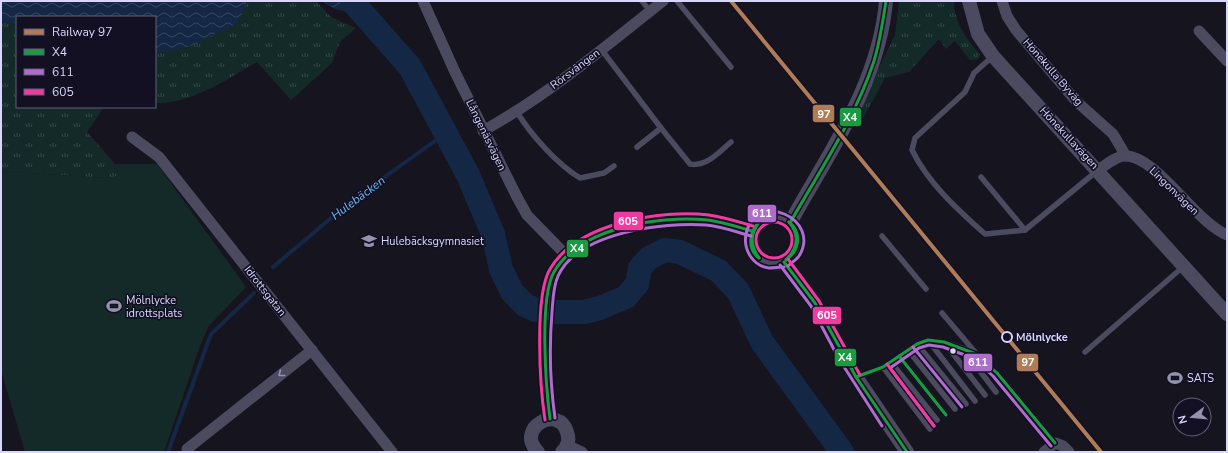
<svg xmlns="http://www.w3.org/2000/svg" width="1228" height="453" font-family="'Nunito Sans',sans-serif">
<style>
.grass{fill:url(#grass-tufts)}
.pitch{fill:#142a29}
.water{fill:url(#water-waves)}
.lines{fill:none;stroke-linecap:round;stroke-linejoin:round}
.stream{stroke:#142845;stroke-width:4}
.river{stroke:#142845;stroke-width:24}
.service{stroke:#4b4a5f;stroke-width:5.5}
.minor{stroke:#4b4a5f;stroke-width:11}
.tertiary{stroke:#4b4a5f;stroke-width:14}
.bus-1-casing{stroke:#131023;stroke-width:6}
.bus-2-casing{stroke:#131023;stroke-width:6}
.bus-3-casing{stroke:#131023;stroke-width:6}
.bus-1{stroke:#1a9b41;stroke-width:3}
.bus-2{stroke:#b06ccc;stroke-width:3}
.bus-3{stroke:#f13a9d;stroke-width:3}
.rail-1-casing{stroke:#131023;stroke-width:7}
.rail-1{stroke:#b07c57;stroke-width:4}
.oneway{stroke:#9290ae}
.stop-dot{fill:#131023;stroke:#d9d6fc;stroke-width:2}
.bus-dot{fill:#d9d6fc;stroke:#131023;stroke-width:1.5}
.labels{text-anchor:middle;dominant-baseline:central;stroke-width:3.5;stroke-linejoin:round;paint-order:stroke}
.street-label{font-size:11px;fill:#d9d6fc;stroke:#131023}
.poi-label{font-size:11px;fill:#d9d6fc;stroke:#131023;text-anchor:start}
.stop-label{font-size:11px;font-weight:bold;fill:#d9d6fc;stroke:#131023;text-anchor:start}
.water-label{font-size:12px;font-style:italic;fill:#6cb8f3;stroke:#131023}
.line-badge{stroke:#131023;stroke-width:1.5}
.badge-label{font-size:11px;text-anchor:middle;font-weight:bold;fill:#fff}
</style>
<defs>
<pattern id="grass-tufts" width="24" height="20" patternUnits="userSpaceOnUse"><rect width="24" height="20" fill="#142a29"/><path d="M3 7l-1-3M5 7V3M7 7l1-3M15 17l-1-3M17 17v-4M19 17l1-3" fill="none" stroke="#364849"/></pattern>
<pattern id="water-waves" width="16" height="10" patternUnits="userSpaceOnUse"><rect width="16" height="10" fill="#142845"/><path d="M0 5q4-4 8 0t8 0" fill="none" stroke="#364661"/></pattern>
</defs>
<rect width="100%" height="100%" fill="#16141f"/>
<!-- grass -->
<g class="grass">
<path d="M247 1H316L331 17 356 28 340 42 332 63 291 100 257 62C228 79 189 105 155 103V54L162 53 237 23Z"/>
<path d="M899 1H954C954 22 966 39 980 54L978 59 970 60 955 41 946 49 939 39 909 72 885 78 860 124 854 118 895 35Z"/>
<path d="M1 21 17 25V107H104L87 132 115 164 119 176 105 178 1 171Z"/>
</g>
<!-- pitch -->
<path class="pitch" d="M115 164H157L246 287 209 326 200 346 164 452H25L1 370V171L105 178 119 176Z"/>
<!-- water -->
<g class="water">
<path d="M1 1H247L238 23 191 46 155 54V17H17V25L1 21Z"/>
<path d="M322 1H360L366 16 335 9Z"/>
</g>
<g class="lines">
<!-- stream -->
<g class="stream">
<path d="M273 267 350 202 446 133"/>
<path d="M168 452 211 334 254 293"/>
</g>
<!-- river -->
<path class="river" d="M352 1 410 67 468 175 493 234 501 269 512 292 525 305 536 310 558 312H584L600 308 626 297 637 284 640 268 649 258 665 250 680 252 719 271 738 291 762 342 842 452"/>
<!-- service -->
<g class="service">
<path d="M642 1 650 11"/>
<path d="M677 1 731 67"/>
<path d="M601 49 661 128 637 147"/>
<path d="M993 56 974 73 965 92 915 138 912 150C928 183 958 210 985 234L1025 230"/>
<path d="M517 112C531 135 557 164 580 178L604 173 614 166"/>
<path d="M661 128 690 164C707 167 719 152 731 142"/>
<path d="M981 177 1025 230 1097 171"/>
<path d="M882 236 926 289"/>
<path d="M942 313 975 352"/>
<path d="M928 340 975 401"/>
<path d="M944 342 985 395"/>
<path d="M917 344 966 404"/>
<path d="M963 349 996 392"/>
<path d="M908 350 955 409"/>
<path d="M1085 352 1184 266"/>
<path d="M899 356 946 415"/>
<path d="M891 362 937 420"/>
<path d="M883 367 930 429"/>
<path d="M857 377 883 367 917 344 928 340 944 342 962 348 976 354 997 373 1055 443"/>
</g>
<!-- minor -->
<g class="minor">
<path d="M423 1 455 72 517 197 527 215 567 256"/>
<path d="M1002 1 1007 16 1016 30 1076 101 1113 134 1126 156"/>
<path d="M1199 31 1227 61"/>
<path d="M483 131C548 95 605 47 663 1"/>
<path d="M132 137 159 157 392 452"/>
<path d="M1098 170C1106 165 1116 156 1125 156 1156 155 1195 222 1227 235"/>
<path d="M567 445 582 452"/>
<path d="M189 452 187 449 312 350"/>
<path d="M1044 452 1055 443 1063 446 1069 452"/>
</g>
<!-- tertiary -->
<g class="tertiary">
<path d="M969 1 978 34 993 56 1227 314"/>
<circle cx="774" cy="240" r="24"/>
<path d="M790 223C829 152 879 84 886 1"/>
<path d="M784 262 815 303 856 377 907 452"/>
<path d="M550 419C544 383 544 345 547 308 548 296 549 283 554 272 577 228 663 216 708 220 722 222 738 227 752 231"/>
<path d="M538 452C514 428 559 404 567 432 570 440 567 447 562 452"/>
</g>
<!-- bus-1 casing -->
<g class="bus-1-casing">
<g id="bus-1">
<path d="M759 222C750 235 750 245 759 258"/>
<path d="M759 222C749 232 747 249 759 258"/>
<path d="M790 223C820 170 855 119 874 61 880 41 883 21 886 1"/>
<path d="M786 260C798 248 800 235 789 222"/>
<path d="M786 260C800 250 802 233 789 222"/>
<path d="M784 262 815 303 856 377 907 452"/>
<path d="M899 356 946 415"/>
<path d="M856 377 883 367 917 344 928 340 944 342 976 354 997 373 1055 443"/>
<path d="M550 419C546 388 539 298 554 272 580 227 661 215 708 220 723 222 738 227 752 231"/>
</g>
</g>
<!-- bus-2 casing -->
<g class="bus-2-casing">
<g id="bus-2">
<path d="M780 265 811 306 839 359 882 426"/>
<path d="M784 267C779 267 774 268 769 268 753 266 743 250 746 234 756 189 822 219 799 256 797 259 791 263 788 266"/>
<path d="M913 347 962 407"/>
<path d="M555 418C550 383 549 348 552 312 553 300 553 287 558 276 578 232 664 222 706 225 721 226 736 232 751 236"/>
<path d="M934 426 890 368 919 348 929 345 943 347 973 358 993 376 1051 446"/>
</g>
</g>
<!-- bus-3 casing -->
<g class="bus-3-casing">
<g id="bus-3">
<circle cx="774" cy="240" r="18"/>
<path d="M788 259 819 301 860 375"/>
<path d="M887 364 934 426"/>
<path d="M545 420C540 388 534 296 550 269 577 223 661 209 709 215 724 217 739 222 753 226"/>
</g>
</g>
<!-- bus-1 -->
<use href="#bus-1" class="bus-1"/>
<!-- bus-2 -->
<use href="#bus-2" class="bus-2"/>
<!-- bus-3 -->
<use href="#bus-3" class="bus-3"/>
<!-- rail-1 casing -->
<g class="rail-1-casing">
<path id="rail-1" d="M731 1 1101 452"/>
</g>
<!-- rail-1 -->
<use href="#rail-1" class="rail-1"/>
</g>
<!-- one-way arrows -->
<defs><path id="oneway-chevron" d="M-2-3.5L2.5 0L-2 3.5" fill="none" stroke-width="1.6" stroke-linecap="round" stroke-linejoin="round"/></defs>
<use class="oneway" href="#oneway-chevron" transform="translate(281 374) rotate(142)"/>
<!-- icons -->
<defs>
<g id="school-bare" transform="scale(1.2)"><path d="M0-5L7-2L0 1L-7-2ZM-4 1L0 2.5L4 1V4Q0 6-4 4Z" fill="#9592af" stroke="#131023" stroke-width="2.5" paint-order="stroke"/></g>
<g id="stadium-bare" transform="scale(1.2)"><path d="M0-5a6.5 5 0 1 0 0 10a6.5 5 0 1 0 0-10ZM-3.5-1.8h7v3.6h-7Z" fill="#9592af" stroke="#131023" stroke-width="2.5" paint-order="stroke"/></g>
</defs>
<g fill-rule="evenodd">
<use href="#school-bare" x="369" y="241"/>
<use href="#stadium-bare" x="114" y="306"/>
<use href="#stadium-bare" x="1175" y="378"/>
</g>
<!-- markers -->
<circle class="stop-dot" cx="1007" cy="337" r="5"/>
<circle class="bus-dot" cx="953" cy="351" r="3.5"/>
<g class="labels">
<!-- street labels -->
<g class="street-label">
<text transform="translate(575 69) rotate(-37)">Rörsvängen</text>
<text transform="translate(1053 72) rotate(49)">Hönekulla Byväg</text>
<text transform="translate(486 135) rotate(64)">Långenäsvägen</text>
<text transform="translate(1069 138) rotate(47)">Hönekullavägen</text>
<text transform="translate(1174 191) rotate(44)">Lingonvägen</text>
<text transform="translate(265 291) rotate(52)">Idrottsgatan</text>
</g>
<!-- poi labels -->
<g class="poi-label">
<text x="381" y="241">Hulebäcksgymnasiet</text>
<text x="126" y="300">Mölnlycke<tspan x="126" dy="13">idrottsplats</tspan></text>
<text x="1187" y="378">SATS</text>
</g>
<!-- stop labels -->
<g class="stop-label">
<text x="1016" y="337">Mölnlycke</text>
</g>
<!-- water labels -->
<g class="water-label">
<text transform="translate(358 198) rotate(-37)">Hulebäcken</text>
</g>
</g>
<g class="line-badge">
<rect x="812" y="104" width="23" height="19" rx="4" fill="#b07c57"/>
<rect x="839" y="107" width="23" height="20" rx="4" fill="#1a9b41"/>
<rect x="747" y="204" width="30" height="19" rx="4" fill="#b06ccc"/>
<rect x="613" y="211" width="31" height="20" rx="4" fill="#f13a9d"/>
<rect x="566" y="239" width="23" height="19" rx="4" fill="#1a9b41"/>
<rect x="812" y="306" width="30" height="19" rx="4" fill="#f13a9d"/>
<rect x="834" y="348" width="23" height="19" rx="4" fill="#1a9b41"/>
<rect x="963" y="353" width="30" height="19" rx="4" fill="#b06ccc"/>
<rect x="1016" y="353" width="23" height="19" rx="4" fill="#b07c57"/>
</g>
<g class="badge-label">
<text x="824" y="118">97</text>
<text x="850" y="121">X4</text>
<text x="762" y="217">611</text>
<text x="628" y="225">605</text>
<text x="577" y="252">X4</text>
<text x="827" y="319">605</text>
<text x="845" y="361">X4</text>
<text x="978" y="366">611</text>
<text x="1028" y="366">97</text>
</g>
<!-- border -->
<rect width="1228" height="453" fill="none" stroke="#d9d6fc" stroke-width="4"/>
<!-- legend -->
<rect x="16" y="16" width="140" height="92" fill="#131023" stroke="#625f7a"/>
<rect x="24" y="29" width="20" height="6" fill="#b07c57" stroke="#625f7a"/>
<text x="52" y="36" font-size="12" fill="#d9d6fc">Railway 97</text>
<rect x="24" y="49" width="20" height="6" fill="#1a9b41" stroke="#625f7a"/>
<text x="52" y="56" font-size="12" fill="#d9d6fc">X4</text>
<rect x="24" y="69" width="20" height="6" fill="#b06ccc" stroke="#625f7a"/>
<text x="52" y="76" font-size="12" fill="#d9d6fc">611</text>
<rect x="24" y="89" width="20" height="6" fill="#f13a9d" stroke="#625f7a"/>
<text x="52" y="96" font-size="12" fill="#d9d6fc">605</text>
<!-- north arrow -->
<g transform="translate(1192 417) rotate(254)"><circle r="19" fill="#131023" stroke="#625f7a"/>
<path d="M0-3L7 15L0 10L-7 15Z" fill="#9592af"/>
<text y="-6" font-size="11" font-weight="bold" text-anchor="middle" fill="#d9d6fc">N</text>
</g>
</svg>
